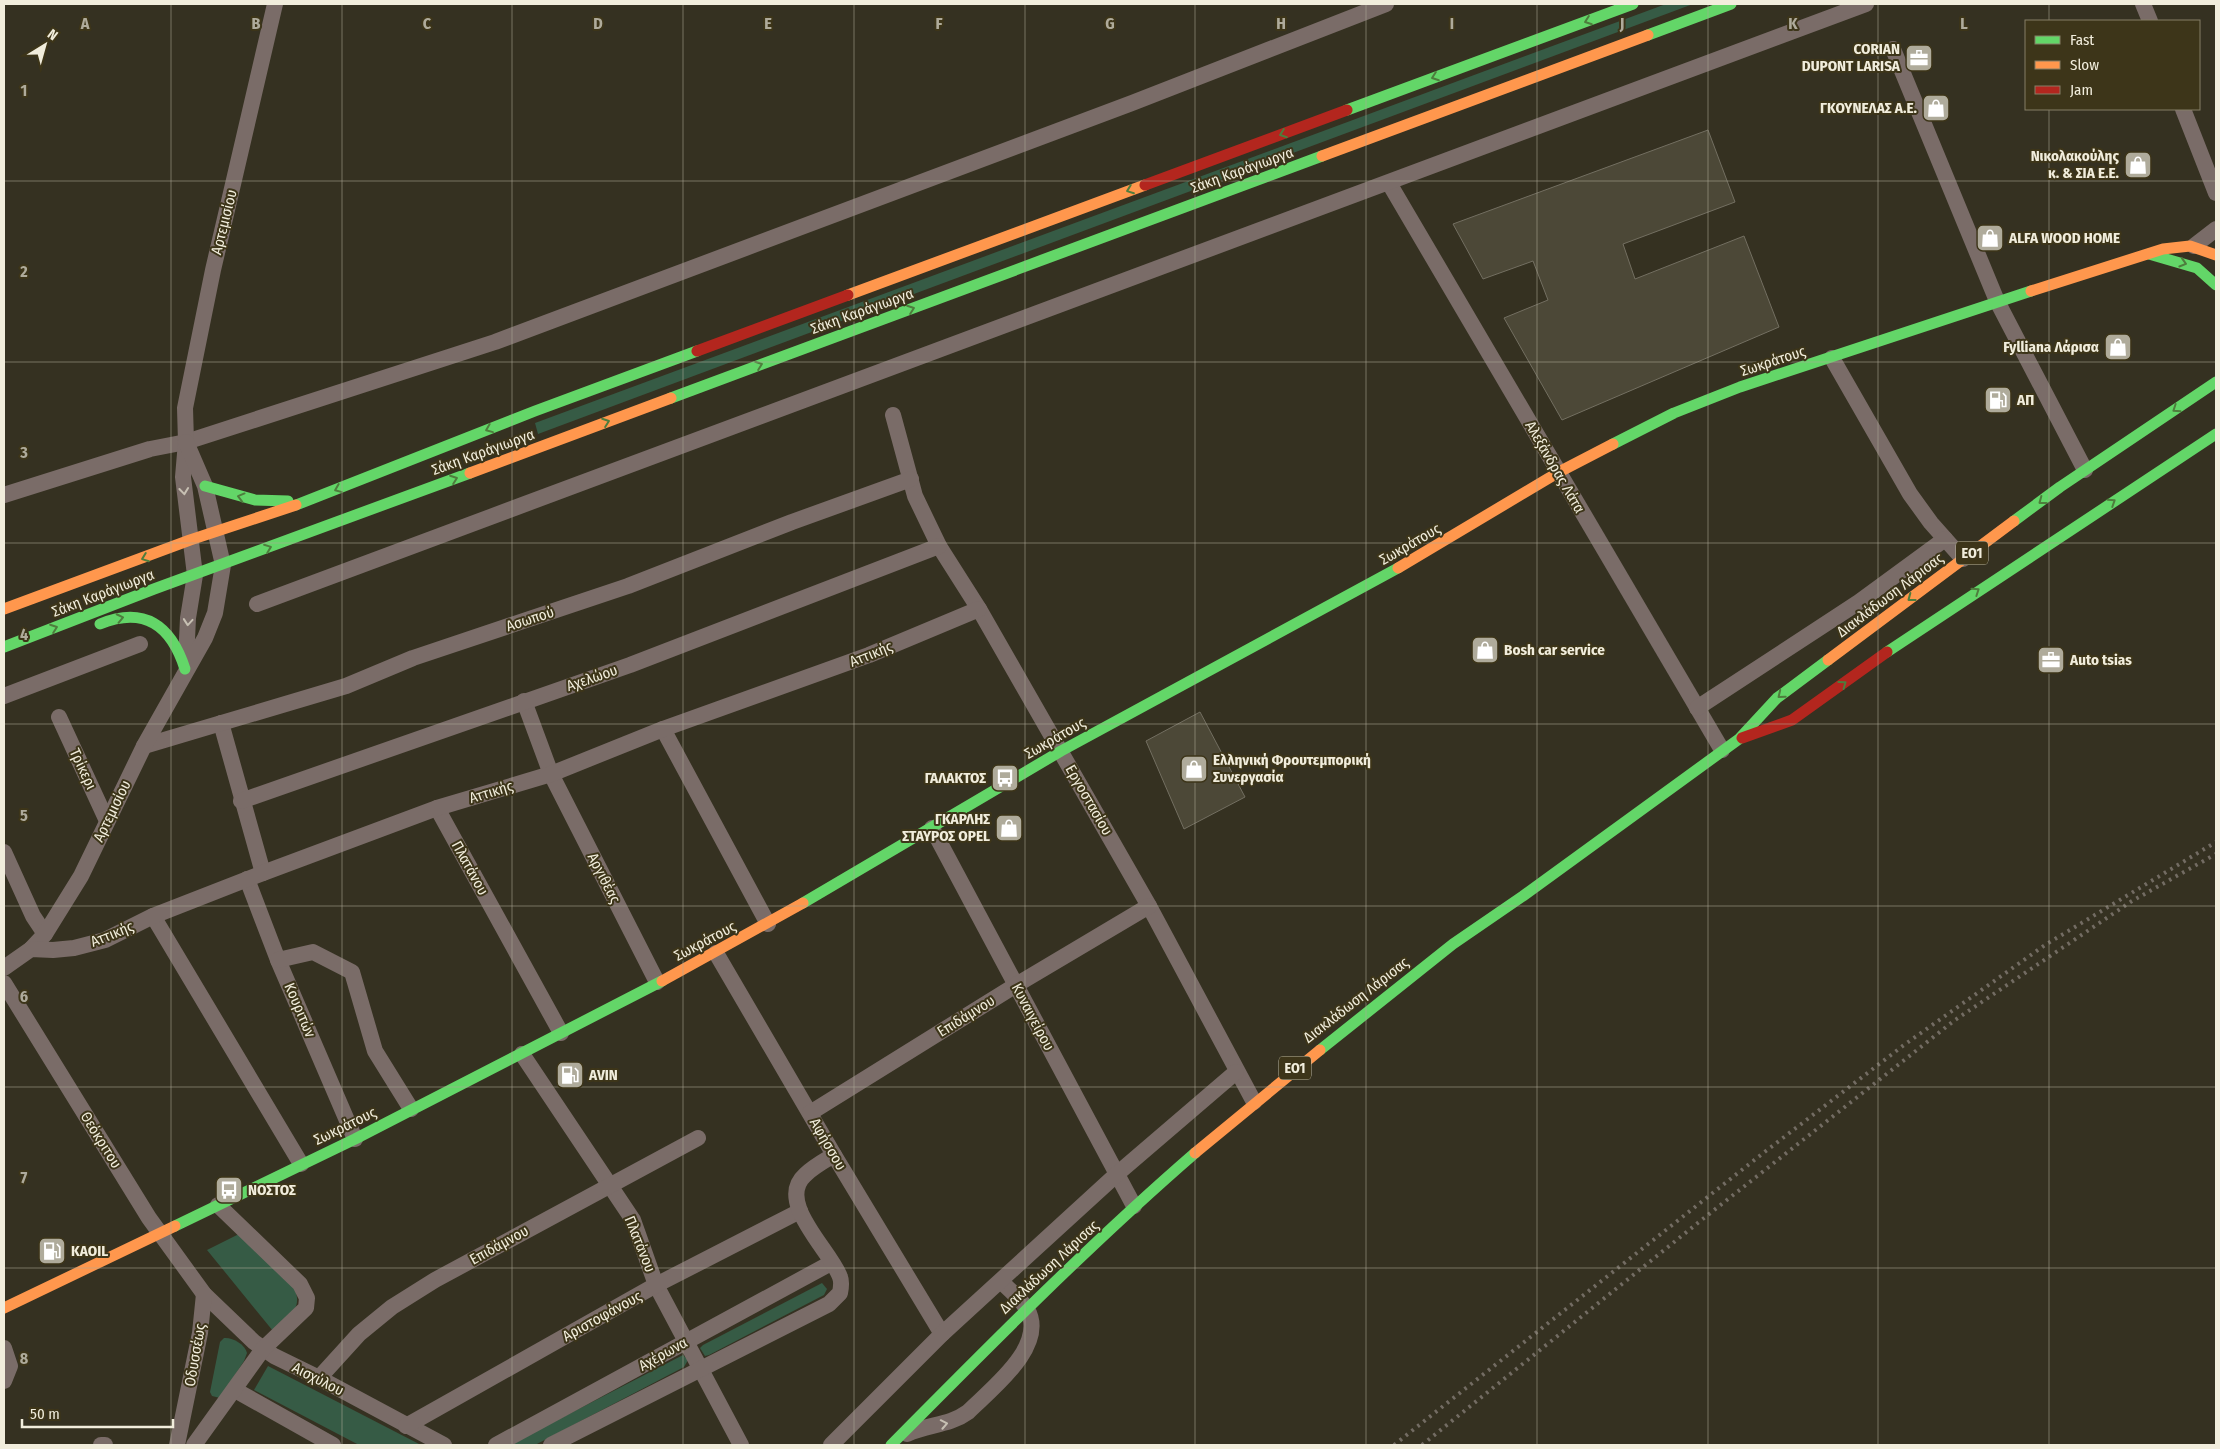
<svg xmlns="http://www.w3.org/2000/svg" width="2220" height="1449" font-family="'Fira Sans Condensed',sans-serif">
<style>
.green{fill:#365b45}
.building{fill:#4c4837;stroke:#736f61}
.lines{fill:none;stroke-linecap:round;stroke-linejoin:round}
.street{stroke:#7a6c68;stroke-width:16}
.fast{stroke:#63d668;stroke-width:11}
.slow{stroke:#ff974d;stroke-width:11}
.jam{stroke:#b3261e;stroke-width:11}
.rail{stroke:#736c63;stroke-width:4;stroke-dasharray:2.5 5;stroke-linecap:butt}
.oneway{stroke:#4e7d3d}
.oneway2{stroke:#c7c0b3}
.grid{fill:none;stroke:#afab9b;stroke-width:1;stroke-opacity:0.55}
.labels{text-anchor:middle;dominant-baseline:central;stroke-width:4;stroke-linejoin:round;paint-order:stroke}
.shield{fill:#3d3519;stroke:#bbb6a2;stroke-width:1}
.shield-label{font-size:14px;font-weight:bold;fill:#f1eddc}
.poi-label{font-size:15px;font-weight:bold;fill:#f1eddc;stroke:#3d3519;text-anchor:start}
.street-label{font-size:15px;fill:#f1eddc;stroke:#3d3519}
.grid-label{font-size:16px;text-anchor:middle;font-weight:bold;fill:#afab9b;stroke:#3d3519;stroke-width:4;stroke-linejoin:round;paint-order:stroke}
</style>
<rect width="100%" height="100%" fill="#353121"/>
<!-- green -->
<g class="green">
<path d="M1666 4H1693L538 434 535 423Z"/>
<path d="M239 1234 294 1287C304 1310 288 1316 273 1331L207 1250Z"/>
<path d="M822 1283 827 1289 824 1295 709 1355 705 1356 700 1348 703 1345Z"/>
<path d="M224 1338C232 1337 245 1344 247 1353L244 1361 220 1398 212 1396 210 1392 220 1342Z"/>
<path d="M683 1355 688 1360 684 1367 535 1445H509Z"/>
<path d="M268 1366 421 1445H359L254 1390Z"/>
</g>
<!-- building -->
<g class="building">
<path d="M1708 130 1735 202 1623 244 1635 279 1744 236 1779 327 1562 420 1504 318 1548 300 1533 261 1483 279 1453 224Z"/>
<path d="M1200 712 1245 797 1184 829 1146 741Z"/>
</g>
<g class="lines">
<!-- street -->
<g class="street">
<path d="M2143 4 2150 21"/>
<path d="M1893 49 1997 301 2085 470"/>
<path d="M2183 109 2216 193"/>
<path d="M1389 183 1722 750"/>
<path d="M2194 246 2216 229"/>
<path d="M1832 358 1910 494 1931 523 1963 559"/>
<path d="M893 415 915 496 939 546 979 609 1149 906 1254 1102"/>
<path d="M4 495 150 449 186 442 495 342 1132 103 1386 4"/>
<path d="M257 604 1866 4"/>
<path d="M186 661 188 618 195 575 183 477 186 442 185 408 213 270 275 4"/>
<path d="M4 696 140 644"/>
<path d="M524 701 551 774 657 982"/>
<path d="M1697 708 1859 602 1945 539"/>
<path d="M59 717 107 821"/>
<path d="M221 723 263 873"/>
<path d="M663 729 768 924"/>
<path d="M144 746 346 686 413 658 628 586 792 522 911 479"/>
<path d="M241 801 630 665 939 546"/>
<path d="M437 808 561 1033"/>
<path d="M932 828 1134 1206"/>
<path d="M4 852 33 916 45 934"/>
<path d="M247 879 278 960 355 1139"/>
<path d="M153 916 301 1164"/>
<path d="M31 949 45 934 81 876 144 746 205 638 215 613 223 565 205 486 186 442"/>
<path d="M716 953 834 1155 942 1334"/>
<path d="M278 960 313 952 352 972 375 1051 411 1109"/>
<path d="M4 968 31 949 53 950 74 948 105 940 153 916 263 873 437 808 551 774 663 729 869 655 979 609"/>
<path d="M4 983 149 1218 204 1294 254 1342 274 1356 319 1378 444 1445"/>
<path d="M522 1054 633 1220 656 1285 741 1445"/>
<path d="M810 1113 1016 985 1149 906"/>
<path d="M4 1348 10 1366 4 1381"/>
<path d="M319 1378 359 1334 392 1307 435 1280 698 1138"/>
<path d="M235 1390 333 1445"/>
<path d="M406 1426 656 1285 800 1211"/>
<path d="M907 1434C928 1424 949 1426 968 1412 991 1389 1048 1346 1027 1309 1021 1299 1009 1290 1001 1281"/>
<path d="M101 1445H105"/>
<path d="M177 1445 200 1333 204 1294"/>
<path d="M194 1445 263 1349 306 1308 307 1298 300 1284 218 1205"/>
<path d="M496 1445 831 1263"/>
<path d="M551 1445 829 1304 840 1293C841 1288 842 1282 840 1277 831 1251 775 1202 805 1175 813 1167 824 1161 834 1155"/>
<path d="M831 1445 942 1334 1117 1174 1236 1072"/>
</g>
<!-- fast -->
<g class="fast">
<path d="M1648 35 1731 4"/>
<path d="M1347 110 1633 4"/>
<path d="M2149 254 2197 268 2216 285"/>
<path d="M671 398 1322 156"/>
<path d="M1613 444 1674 413 1740 387 2031 291"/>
<path d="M205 486 255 500 288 501"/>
<path d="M296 505 535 411 697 351"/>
<path d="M2014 521 2060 487 2216 382"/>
<path d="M100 624C144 606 171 625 185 669"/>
<path d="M4 647 154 589 470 473"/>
<path d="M1887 652 2216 434"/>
<path d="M803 903 1061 751 1398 568"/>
<path d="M1320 1050 1453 944 1523 896 1739 739 1777 698 1828 660"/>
<path d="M175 1226 355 1139 662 981"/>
<path d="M891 1445C990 1345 1089 1245 1195 1153"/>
</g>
<!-- slow -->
<g class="slow">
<path d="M1322 156 1648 35"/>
<path d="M2031 291 2163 249 2190 246 2216 255"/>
<path d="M848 295 1145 185"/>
<path d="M470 473 671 398"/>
<path d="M1398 568 1559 472 1613 444"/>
<path d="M4 609 190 540 296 505"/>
<path d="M1828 660 2014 521"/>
<path d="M662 981 803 903"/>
<path d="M1195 1153 1320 1050"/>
<path d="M4 1308 175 1226"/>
</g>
<!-- jam -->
<g class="jam">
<path d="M1145 185 1347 110"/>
<path d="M697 351 848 295"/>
<path d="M1742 738 1792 720 1887 652"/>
</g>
<!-- rail -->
<g class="rail">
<path d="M1394 1445 1762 1154 1904 1045 2045 945 2216 842"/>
<path d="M1422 1445 1699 1222 1955 1020 2132 901 2216 854"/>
</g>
</g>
<!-- one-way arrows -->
<defs><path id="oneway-chevron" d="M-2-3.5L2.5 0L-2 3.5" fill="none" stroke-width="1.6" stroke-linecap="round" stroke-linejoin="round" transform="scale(1.25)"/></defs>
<g class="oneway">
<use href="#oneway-chevron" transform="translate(1588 21) rotate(160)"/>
<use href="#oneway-chevron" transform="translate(1435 77) rotate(160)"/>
<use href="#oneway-chevron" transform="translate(1283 134) rotate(160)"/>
<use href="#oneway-chevron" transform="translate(1130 190) rotate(159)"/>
<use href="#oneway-chevron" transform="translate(2183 263) rotate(17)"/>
<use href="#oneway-chevron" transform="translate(911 309) rotate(-20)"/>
<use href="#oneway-chevron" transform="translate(759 365) rotate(-20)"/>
<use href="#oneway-chevron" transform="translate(2176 409) rotate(146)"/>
<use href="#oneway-chevron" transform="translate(606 422) rotate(-20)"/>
<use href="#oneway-chevron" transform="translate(489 429) rotate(158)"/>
<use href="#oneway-chevron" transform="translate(454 479) rotate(-20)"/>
<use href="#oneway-chevron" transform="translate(338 489) rotate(158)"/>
<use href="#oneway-chevron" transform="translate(241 497) rotate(-165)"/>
<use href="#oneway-chevron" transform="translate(2042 501) rotate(143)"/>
<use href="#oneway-chevron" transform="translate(2112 502) rotate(-33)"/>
<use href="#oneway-chevron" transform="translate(268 548) rotate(-21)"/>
<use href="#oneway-chevron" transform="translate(145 558) rotate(159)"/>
<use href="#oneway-chevron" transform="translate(1976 591) rotate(-34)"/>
<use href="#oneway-chevron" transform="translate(1911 598) rotate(143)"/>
<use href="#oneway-chevron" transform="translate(120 618) rotate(-12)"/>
<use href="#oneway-chevron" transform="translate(54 628) rotate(-20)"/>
<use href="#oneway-chevron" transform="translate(1843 684) rotate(-36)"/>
<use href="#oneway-chevron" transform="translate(1781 695) rotate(141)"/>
</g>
<g class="oneway2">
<use href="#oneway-chevron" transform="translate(184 491) rotate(84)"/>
<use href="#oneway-chevron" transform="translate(188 622) rotate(95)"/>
<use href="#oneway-chevron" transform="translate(944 1424) rotate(-11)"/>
</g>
<!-- grid -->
<path class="grid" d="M171 4V1445M342 4V1445M512 4V1445M683 4V1445M854 4V1445M1025 4V1445M1195 4V1445M1366 4V1445M1537 4V1445M1708 4V1445M1878 4V1445M2049 4V21M2049 109V1445M4 181H2216M4 362H2216M4 543H2216M4 724H2216M4 906H2216M4 1087H2216M4 1268H2216"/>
<!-- icons -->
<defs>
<g id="office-square" transform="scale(1.4375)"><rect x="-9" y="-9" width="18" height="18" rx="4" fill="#afab9b" stroke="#3d3519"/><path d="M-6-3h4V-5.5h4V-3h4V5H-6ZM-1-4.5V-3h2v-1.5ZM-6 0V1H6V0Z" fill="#fff"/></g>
<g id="shop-square" transform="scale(1.4375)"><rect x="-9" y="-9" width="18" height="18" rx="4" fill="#afab9b" stroke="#3d3519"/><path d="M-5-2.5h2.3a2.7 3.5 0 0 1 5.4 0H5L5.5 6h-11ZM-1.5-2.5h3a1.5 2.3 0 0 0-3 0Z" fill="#fff"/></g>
<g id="fuel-square" transform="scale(1.4375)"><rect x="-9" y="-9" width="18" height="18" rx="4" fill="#afab9b" stroke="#3d3519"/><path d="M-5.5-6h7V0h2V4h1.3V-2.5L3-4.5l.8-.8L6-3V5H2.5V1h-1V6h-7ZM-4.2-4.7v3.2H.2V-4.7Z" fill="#fff"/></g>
<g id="bus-square" transform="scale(1.4375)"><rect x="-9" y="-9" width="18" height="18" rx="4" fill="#afab9b" stroke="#3d3519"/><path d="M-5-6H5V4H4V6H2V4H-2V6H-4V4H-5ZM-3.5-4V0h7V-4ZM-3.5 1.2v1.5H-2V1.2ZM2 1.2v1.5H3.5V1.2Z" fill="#fff"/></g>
</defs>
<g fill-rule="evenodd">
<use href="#office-square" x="1919" y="58"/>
<use href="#shop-square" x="1936" y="108"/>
<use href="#shop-square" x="2138" y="165"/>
<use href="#shop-square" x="1990" y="238"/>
<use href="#shop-square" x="2118" y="347"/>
<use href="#fuel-square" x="1998" y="400"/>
<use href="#shop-square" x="1485" y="650"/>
<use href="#office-square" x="2051" y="660"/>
<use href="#shop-square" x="1194" y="769"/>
<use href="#bus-square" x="1005" y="778"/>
<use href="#shop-square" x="1009" y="828"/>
<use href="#fuel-square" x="570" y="1075"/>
<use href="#bus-square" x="229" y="1190"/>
<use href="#fuel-square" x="52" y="1251"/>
</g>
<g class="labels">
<!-- shield labels -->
<g class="shield">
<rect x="1956" y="541.5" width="32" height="23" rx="4"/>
<rect x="1279" y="1056.5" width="32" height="23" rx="4"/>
</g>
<g class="shield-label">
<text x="1972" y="553">ΕΟ1</text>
<text x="1295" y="1068">ΕΟ1</text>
</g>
<!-- poi labels -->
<g class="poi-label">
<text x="1900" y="49" text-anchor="end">CORIAN<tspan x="1900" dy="17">DUPONT LARISA</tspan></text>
<text x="1917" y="108" text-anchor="end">ΓΚΟΥΝΕΛΑΣ Α.Ε.</text>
<text x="2119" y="156" text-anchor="end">Νικολακούλης<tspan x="2119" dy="17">κ. &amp; ΣΙΑ Ε.Ε.</tspan></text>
<text x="2009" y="238">ALFA WOOD HOME</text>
<text x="2099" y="347" text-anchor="end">Fylliana Λάρισα</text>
<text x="2017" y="400">ΑΠ</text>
<text x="1504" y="650">Bosh car service</text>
<text x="2070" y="660">Auto tsias</text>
<text x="1213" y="760">Ελληνική Φρουτεμπορική<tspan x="1213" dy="17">Συνεργασία</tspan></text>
<text x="986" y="778" text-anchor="end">ΓΑΛΑΚΤΟΣ</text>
<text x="990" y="819" text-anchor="end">ΓΚΑΡΛΗΣ<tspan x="990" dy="17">ΣΤΑΥΡΟΣ OPEL</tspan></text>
<text x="589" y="1075">AVIN</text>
<text x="248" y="1190">ΝΟΣΤΟΣ</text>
<text x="71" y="1251">KAOIL</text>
</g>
<!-- street labels -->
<g class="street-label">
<text transform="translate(1242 170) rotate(-20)">Σάκη Καράγιωργα</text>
<text transform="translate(224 222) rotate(-76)">Αρτεμισίου</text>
<text transform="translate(862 311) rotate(-20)">Σάκη Καράγιωργα</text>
<text transform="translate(1773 361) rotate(-18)">Σωκράτους</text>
<text transform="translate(483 452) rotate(-20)">Σάκη Καράγιωργα</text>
<text transform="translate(1555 467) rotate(60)">Αλεξάνδρας Λάτα</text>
<text transform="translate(1410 544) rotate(-30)">Σωκράτους</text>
<text transform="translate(103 593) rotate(-21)">Σάκη Καράγιωργα</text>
<text transform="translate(1890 595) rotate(-37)">Διακλάδωση Λάρισας</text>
<text transform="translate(530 619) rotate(-18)">Ασωπού</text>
<text transform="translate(871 654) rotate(-22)">Αττικής</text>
<text transform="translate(592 678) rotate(-19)">Αχελώου</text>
<text transform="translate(1055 738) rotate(-30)">Σωκράτους</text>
<text transform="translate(83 769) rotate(65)">Τρίκερι</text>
<text transform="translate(491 792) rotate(-17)">Αττικής</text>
<text transform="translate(1089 800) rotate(60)">Εργοστασίου</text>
<text transform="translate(112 811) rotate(-64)">Αρτεμισίου</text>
<text transform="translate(470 868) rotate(61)">Πλατάνου</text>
<text transform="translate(604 878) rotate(63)">Αργιθέας</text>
<text transform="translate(112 934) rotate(-22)">Αττικής</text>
<text transform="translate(705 941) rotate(-28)">Σωκράτους</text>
<text transform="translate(1356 1000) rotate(-38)">Διακλάδωση Λάρισας</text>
<text transform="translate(300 1010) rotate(67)">Κουριτών</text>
<text transform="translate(966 1016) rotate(-32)">Επιδάμνου</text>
<text transform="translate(1033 1017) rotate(62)">Κυναιγείρου</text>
<text transform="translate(345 1126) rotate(-26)">Σωκράτους</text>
<text transform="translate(101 1140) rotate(58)">Θεόκριτου</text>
<text transform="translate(828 1144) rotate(60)">Αφήσσου</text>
<text transform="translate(640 1244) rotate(68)">Πλατάνου</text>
<text transform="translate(499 1245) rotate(-29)">Επιδάμνου</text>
<text transform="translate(1049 1267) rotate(-43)">Διακλάδωση Λάρισας</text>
<text transform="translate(602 1316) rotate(-29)">Αριστοφάνους</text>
<text transform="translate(663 1354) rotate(-29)">Αχέρωνα</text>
<text transform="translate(195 1355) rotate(-80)">Οδυσσέως</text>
<text transform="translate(318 1379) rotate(27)">Αισχύλου</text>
</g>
</g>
<g class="grid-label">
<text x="85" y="29">A</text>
<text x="256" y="29">B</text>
<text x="427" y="29">C</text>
<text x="598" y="29">D</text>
<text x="768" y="29">E</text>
<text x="939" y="29">F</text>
<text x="1110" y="29">G</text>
<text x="1281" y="29">H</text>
<text x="1452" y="29">I</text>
<text x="1622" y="29">J</text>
<text x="1793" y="29">K</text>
<text x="1964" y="29">L</text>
<text x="24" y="96">1</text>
<text x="24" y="277">2</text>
<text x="24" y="458">3</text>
<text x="24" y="640">4</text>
<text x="24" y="821">5</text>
<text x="24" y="1002">6</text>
<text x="24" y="1183">7</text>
<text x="24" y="1364">8</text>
</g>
<!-- border -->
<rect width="2220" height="1449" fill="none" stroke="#f1eddc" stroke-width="10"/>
<!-- legend -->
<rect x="2025" y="20" width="175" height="90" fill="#3d3519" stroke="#857f67"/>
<rect x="2035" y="36" width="25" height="8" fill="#63d668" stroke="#857f67"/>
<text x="2070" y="45" font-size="15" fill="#f1eddc">Fast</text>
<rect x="2035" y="61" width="25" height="8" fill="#ff974d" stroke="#857f67"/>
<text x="2070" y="70" font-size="15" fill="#f1eddc">Slow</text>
<rect x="2035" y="86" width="25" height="8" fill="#b3261e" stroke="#857f67"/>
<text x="2070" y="95" font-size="15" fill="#f1eddc">Jam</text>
<!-- north arrow -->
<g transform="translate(45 45) rotate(37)" stroke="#3d3519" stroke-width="4" paint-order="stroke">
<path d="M0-4L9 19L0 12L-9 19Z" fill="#f1eddc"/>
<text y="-8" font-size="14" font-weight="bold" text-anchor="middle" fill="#f1eddc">N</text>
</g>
<!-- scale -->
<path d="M22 1419v8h151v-8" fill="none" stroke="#f1eddc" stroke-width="2.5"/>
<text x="30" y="1419" font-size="15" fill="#f1eddc" stroke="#3d3519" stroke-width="4" paint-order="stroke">50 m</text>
</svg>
